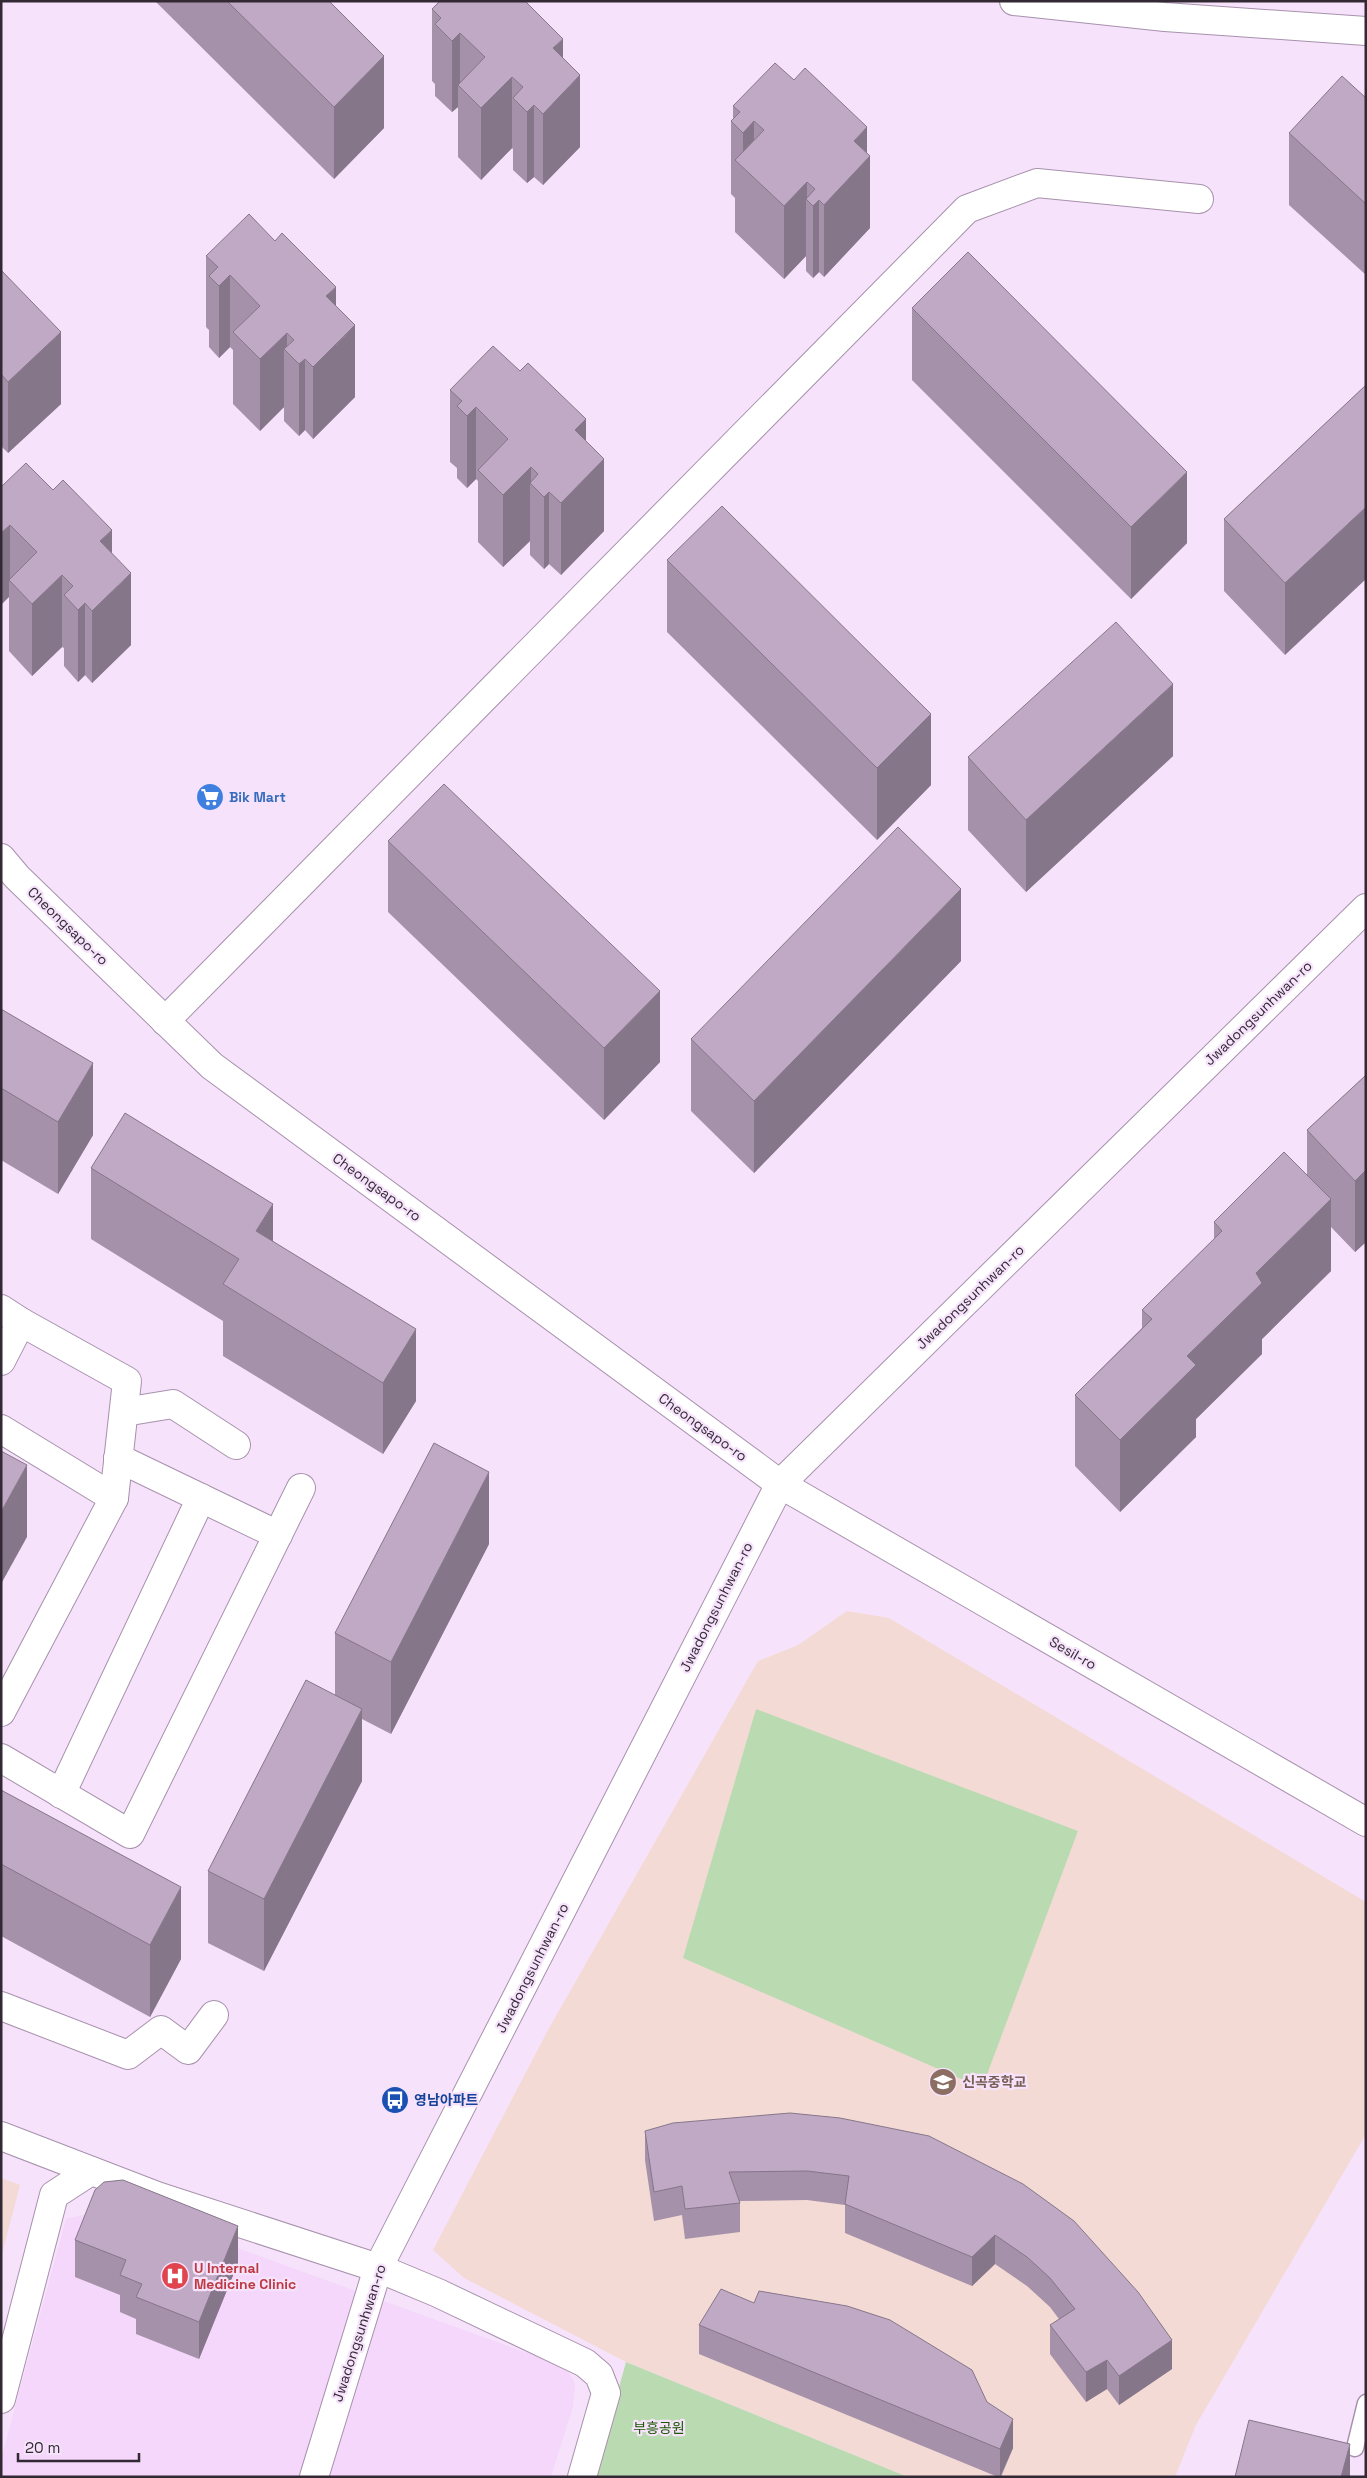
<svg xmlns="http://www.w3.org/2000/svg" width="1367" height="2478" font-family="'Space Grotesk','Noto Sans KR',sans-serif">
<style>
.built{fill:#f4d7fb}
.education{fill:#f4dad5}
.park{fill:#badbb2}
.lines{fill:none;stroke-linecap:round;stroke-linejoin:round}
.lane-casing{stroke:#a791ac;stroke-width:19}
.street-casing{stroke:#a791ac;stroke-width:30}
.secondary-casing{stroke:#a791ac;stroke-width:30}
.lane{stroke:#fff;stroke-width:16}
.street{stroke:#fff;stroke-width:28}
.secondary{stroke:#fff;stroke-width:28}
.wall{fill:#a591a9}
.shaded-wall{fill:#86768a}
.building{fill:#c0a9c5;stroke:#86768a}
.labels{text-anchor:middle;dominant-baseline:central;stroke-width:4.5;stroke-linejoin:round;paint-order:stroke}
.shop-label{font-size:14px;font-weight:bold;fill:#366cbe;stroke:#f6e3fb;text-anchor:start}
.street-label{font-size:14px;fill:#322934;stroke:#f6e3fb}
.education-label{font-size:14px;font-weight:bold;fill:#785e54;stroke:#f6e3fb;text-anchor:start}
.transit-label{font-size:14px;font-weight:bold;fill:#164399;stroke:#f6e3fb;text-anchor:start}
.health-label{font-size:14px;font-weight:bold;fill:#be3a42;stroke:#f6e3fb;text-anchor:start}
.park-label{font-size:14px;fill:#175800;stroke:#f6e3fb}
</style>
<rect width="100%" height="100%" fill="#f6e3fb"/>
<!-- built -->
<path class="built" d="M121 2206 566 2367 575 2384 573 2407 551 2477H1V2459L66 2219Z"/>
<!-- education -->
<g class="education">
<path d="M847 1611 889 1618 1366 1902V2134L1196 2425 1175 2477H908L626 2362 464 2278 433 2250 548 2030 758 1661 798 1645Z"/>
<path d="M1 2178 20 2185 1 2258Z"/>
</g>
<!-- park -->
<g class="park">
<path d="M756 1709 1078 1831 982 2088 683 1958Z"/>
<path d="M626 2362 908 2477H594Z"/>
</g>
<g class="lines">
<!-- lane casing -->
<g class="lane-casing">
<path id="lane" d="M1355 2448 1366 2403"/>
</g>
<!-- street casing -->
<g class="street-casing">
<g id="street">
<path d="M165 1021 967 209 1037 183 1199 199"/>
<path d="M1 1309 21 1322 1 1361"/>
<path d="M21 1322 127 1381 114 1498"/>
<path d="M124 1412 173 1404 236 1445"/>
<path d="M1 1429 114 1498 1 1712"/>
<path d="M118 1458 278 1535"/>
<path d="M1 1758 130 1834 301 1488"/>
<path d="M61 1794 201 1498"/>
<path d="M1 2006 128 2055 161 2030 188 2050 214 2015"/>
<path d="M1 2136 157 2196 378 2268 438 2293 585 2363 599 2375 606 2393 582 2477"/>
<path d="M1 2399 54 2195 91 2171"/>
</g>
</g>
<!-- secondary casing -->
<g class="secondary-casing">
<g id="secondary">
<path d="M1014 1 1165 17 1366 31"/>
<path d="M1 858 17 877 212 1066 780 1484 1366 1822"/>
<path d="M314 2477 378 2268 780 1484 1366 908"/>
</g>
</g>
<!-- lane -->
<use href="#lane" class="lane"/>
<!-- street -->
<use href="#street" class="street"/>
<!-- secondary -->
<use href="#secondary" class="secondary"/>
</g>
<!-- wall -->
<g class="wall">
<path d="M155 1H329L384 128 334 179Z"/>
<path d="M432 9 563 58 580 147 543 185 534 177 527 183 513 170V149L512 148 481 180 458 157V107L452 112 435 96V84L432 81Z"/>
<path d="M1366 98V275L1289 205V133Z"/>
<path d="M733 106 867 153 870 228 824 277 819 272 813 278 806 271V256L784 279 735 232V198L731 194V121L733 119Z"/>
<path d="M206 256 336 306 355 397 313 439 305 430 299 436 284 421V407L260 431 233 404V350L230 347 219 358 209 347V330L206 327Z"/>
<path d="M1 270 61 404 8 453 1 446Z"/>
<path d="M912 308 1187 543 1131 599 912 380Z"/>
<path d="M1366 385 1285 655 1224 591V519Z"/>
<path d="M450 390 586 441 604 531 561 575 549 564 544 569 530 555V541L503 567 478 542V481L476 479 467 488 457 478V468L450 462Z"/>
<path d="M1 487 112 553 131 645 92 683 85 675 78 682 64 666V648L62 647 32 676 9 651V597Z"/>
<path d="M667 560 931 785 877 840 667 632Z"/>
<path d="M1173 756 1026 892 968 830V757Z"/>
<path d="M388 841 660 1062 604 1120 388 912Z"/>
<path d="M961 961 754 1173 691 1111V1039Z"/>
<path d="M1 1009 93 1135 58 1194 1 1160Z"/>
<path d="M1366 1075V1242L1355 1252 1331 1227V1271L1262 1339V1354L1196 1419V1437L1120 1512 1075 1466V1395L1142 1328V1310L1214 1239V1222L1307 1175V1130Z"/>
<path d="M91 1168 273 1241 416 1401 383 1454 223 1356V1321L91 1239Z"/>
<path d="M489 1544 391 1734 362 1719V1781L264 1971 208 1943V1871L335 1695V1633Z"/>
<path d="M1 1790 181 1959 150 2017 1 1936Z"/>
<path d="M645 2131 929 2136 1172 2369 1119 2405 1107 2389 1086 2402 1050 2354V2325L1059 2319 1050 2307 1027 2286 995 2264 972 2286 845 2233V2205L807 2200 739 2201 740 2203V2232L685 2239 682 2215 654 2221 645 2160Z"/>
<path d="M75 2240 238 2263 199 2359 136 2334V2319L120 2312V2295L75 2277Z"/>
<path d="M754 2303 987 2402 1013 2448 1001 2477H998L699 2354V2325Z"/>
</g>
<!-- shaded-wall -->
<g class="shaded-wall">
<path d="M460 33V88L458 85V107L452 112V41Z"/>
<path d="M563 39V93L580 75V147L543 185V114L553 48Z"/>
<path d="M384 56V128L334 179V107Z"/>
<path d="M512 77V148L481 180V108Z"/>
<path d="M534 105V177L527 183V112Z"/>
<path d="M754 121V178L743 167V133Z"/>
<path d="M867 127V159L870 156V228L824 277V205L854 141Z"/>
<path d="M807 182V200L806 199V256L784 279V206Z"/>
<path d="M819 200V272L813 278V206Z"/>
<path d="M230 275V347L219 358V286Z"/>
<path d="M336 287V345L355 325V397L313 439V367L326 296Z"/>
<path d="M61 332V404L8 453V382Z"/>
<path d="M287 333V352L284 349V407L260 431V359Z"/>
<path d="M305 359V430L299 436V364Z"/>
<path d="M476 407V479L467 488V416Z"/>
<path d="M586 419V477L604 459V531L561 575V503L575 430Z"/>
<path d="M531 467V485L530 483V541L503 567V495Z"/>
<path d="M1187 472V543L1131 599V527Z"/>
<path d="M549 492V564L544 569V497Z"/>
<path d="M1366 507V579L1285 655V583Z"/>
<path d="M10 525V580H9V597L1 605V533Z"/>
<path d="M112 530V592L131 573V645L92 683V611L100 541Z"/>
<path d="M62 575V647L32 676V604Z"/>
<path d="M85 603V675L78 682V610Z"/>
<path d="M1173 684V756L1026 892V820Z"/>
<path d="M931 714V785L877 840V768Z"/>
<path d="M961 889V961L754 1173V1101Z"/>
<path d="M660 991V1062L604 1120V1048Z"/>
<path d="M93 1063V1135L58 1194V1122Z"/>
<path d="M1366 1170V1242L1355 1252V1181Z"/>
<path d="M1331 1199V1271L1262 1339V1354L1196 1419V1437L1120 1512V1440L1187 1356 1256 1273Z"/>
<path d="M273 1204V1276L256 1231Z"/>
<path d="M416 1329V1401L383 1454V1383Z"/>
<path d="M27 1465V1537L1 1584V1512Z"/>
<path d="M489 1472V1544L391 1734V1662Z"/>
<path d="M362 1709V1781L264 1971V1899Z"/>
<path d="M181 1887V1959L150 2017V1945Z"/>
<path d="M238 2226V2263L199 2359V2322Z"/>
<path d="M995 2235V2264L972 2286V2257Z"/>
<path d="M1172 2340V2369L1119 2405V2376Z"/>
<path d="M1107 2360V2389L1086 2402V2372Z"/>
<path d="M1013 2419V2448L1000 2477V2449Z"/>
<path d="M1350 2444V2477H1341Z"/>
</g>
<!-- building -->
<g class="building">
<path d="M227 1H329L384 56 334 107Z"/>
<path d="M440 1H525L563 39 553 48 580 75 543 114 534 105 527 112 513 98 523 87 512 77 481 108 458 85 485 57 460 33 452 41 435 24 441 18 432 9Z"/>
<path d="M775 63 794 80 805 68 867 127 854 141 870 156 824 205 819 200 813 206 806 199 815 189 807 182 784 206 735 160 764 130 754 121 743 133 731 121 740 112 733 106Z"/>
<path d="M1342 76 1366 98V204L1289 133Z"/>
<path d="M249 214 275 241 282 233 336 287 326 296 355 325 313 367 305 359 299 364 284 349 294 340 287 333 260 359 233 332 260 306 230 275 219 286 209 276 218 267 206 256Z"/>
<path d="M968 252 1187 472 1131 527 912 308Z"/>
<path d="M1 270 61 332 8 382 1 374Z"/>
<path d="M493 346 520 371 528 363 586 419 575 430 604 459 561 503 549 492 544 497 530 483 538 474 531 467 503 495 478 470 508 439 476 407 467 416 457 406 462 401 450 390Z"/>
<path d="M1366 385V507L1285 583 1224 519Z"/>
<path d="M26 463 53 490 63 480 112 530 100 541 131 573 92 611 85 603 78 610 64 595 73 586 62 575 32 604 9 580 37 552 10 525 1 533V487Z"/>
<path d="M722 506 931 714 877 768 667 560Z"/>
<path d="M1116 622 1173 684 1026 820 968 757Z"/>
<path d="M444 784 660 991 604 1048 388 841Z"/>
<path d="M898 827 961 889 754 1101 691 1039Z"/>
<path d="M1 1009 93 1063 58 1122 1 1088Z"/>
<path d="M1366 1075V1170L1355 1181 1307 1130Z"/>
<path d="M125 1113 273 1204 256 1231 416 1329 383 1383 223 1284 239 1259 91 1168Z"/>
<path d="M1284 1152 1331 1199 1256 1273 1262 1283 1187 1356 1196 1365 1120 1440 1075 1395 1152 1319 1142 1310 1222 1231 1214 1222Z"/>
<path d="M434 1443 489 1472 391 1662 335 1633Z"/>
<path d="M1 1451 27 1465 1 1512Z"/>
<path d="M306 1680 362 1709 264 1899 208 1871Z"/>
<path d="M1 1790 181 1887 150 1945 1 1864Z"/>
<path d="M790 2113 840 2118 929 2136 1023 2184 1074 2221 1138 2292 1172 2340 1119 2376 1107 2360 1086 2372 1050 2325 1075 2309 1050 2278 1027 2257 995 2235 972 2257 845 2204 849 2176 807 2171 729 2172 740 2203 685 2209 682 2186 654 2192 645 2131 673 2123Z"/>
<path d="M123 2180 238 2226 199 2322 136 2297 142 2284 120 2275 126 2260 75 2240 95 2190 104 2182Z"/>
<path d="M721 2289 754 2303 759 2291 847 2306 890 2320 972 2370 987 2402 1013 2419 1000 2449 699 2325Z"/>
<path d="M1249 2420 1350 2444 1341 2477H1235Z"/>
</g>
<!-- icons -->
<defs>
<g id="supermarket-disc" transform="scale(1.4375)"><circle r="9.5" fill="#3f7fe0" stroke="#f6e3fb"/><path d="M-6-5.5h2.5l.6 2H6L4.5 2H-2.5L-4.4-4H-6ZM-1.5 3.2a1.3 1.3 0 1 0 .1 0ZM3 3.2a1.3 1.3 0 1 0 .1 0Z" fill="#fff"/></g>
<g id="school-disc" transform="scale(1.4375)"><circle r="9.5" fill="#8d6e63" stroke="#f6e3fb"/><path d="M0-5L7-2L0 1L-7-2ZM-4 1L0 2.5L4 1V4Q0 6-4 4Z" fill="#fff"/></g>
<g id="bus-disc" transform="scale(1.4375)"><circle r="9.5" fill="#1a4fb4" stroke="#f6e3fb"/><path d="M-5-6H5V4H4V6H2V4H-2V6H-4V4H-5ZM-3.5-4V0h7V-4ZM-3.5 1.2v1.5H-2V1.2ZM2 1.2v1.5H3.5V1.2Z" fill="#fff"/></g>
<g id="hospital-disc" transform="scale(1.4375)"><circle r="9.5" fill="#e0444e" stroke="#f6e3fb"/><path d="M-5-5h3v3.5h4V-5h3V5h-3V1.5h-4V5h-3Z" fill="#fff"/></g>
</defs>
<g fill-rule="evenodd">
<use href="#supermarket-disc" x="210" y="797"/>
<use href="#school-disc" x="943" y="2082"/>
<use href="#bus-disc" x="395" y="2100"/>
<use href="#hospital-disc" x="175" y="2276"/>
</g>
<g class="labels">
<!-- shop labels -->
<g class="shop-label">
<text x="229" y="797">Bik Mart</text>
</g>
<!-- street labels -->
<g class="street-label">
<text transform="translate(68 926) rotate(44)">Cheongsapo-ro</text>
<text transform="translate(1258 1013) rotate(-44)">Jwadongsunhwan-ro</text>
<text transform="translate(377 1187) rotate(36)">Cheongsapo-ro</text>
<text transform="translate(970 1297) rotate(-44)">Jwadongsunhwan-ro</text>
<text transform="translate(703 1427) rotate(36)">Cheongsapo-ro</text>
<text transform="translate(716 1607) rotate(-63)">Jwadongsunhwan-ro</text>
<text transform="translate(1073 1653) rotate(30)">Sesil-ro</text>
<text transform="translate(532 1968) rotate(-63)">Jwadongsunhwan-ro</text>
<text transform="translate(359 2333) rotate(-72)">Jwadongsunhwan-ro</text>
</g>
<!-- education labels -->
<g class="education-label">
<text x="962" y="2082">신곡중학교</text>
</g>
<!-- transit labels -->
<g class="transit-label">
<text x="414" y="2100">영남아파트</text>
</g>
<!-- health labels -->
<g class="health-label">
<text x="194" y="2268">U Internal<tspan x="194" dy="16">Medicine Clinic</tspan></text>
</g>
<!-- park labels -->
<g class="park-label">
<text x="659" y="2428">부흥공원</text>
</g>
</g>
<!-- border -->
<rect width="1367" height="2478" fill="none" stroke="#322934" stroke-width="5"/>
<!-- scale -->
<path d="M18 2453v8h121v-8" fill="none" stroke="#322934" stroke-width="2.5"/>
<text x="25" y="2453" font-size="15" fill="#322934" stroke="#f6e3fb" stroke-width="4" paint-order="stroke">20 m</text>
</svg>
